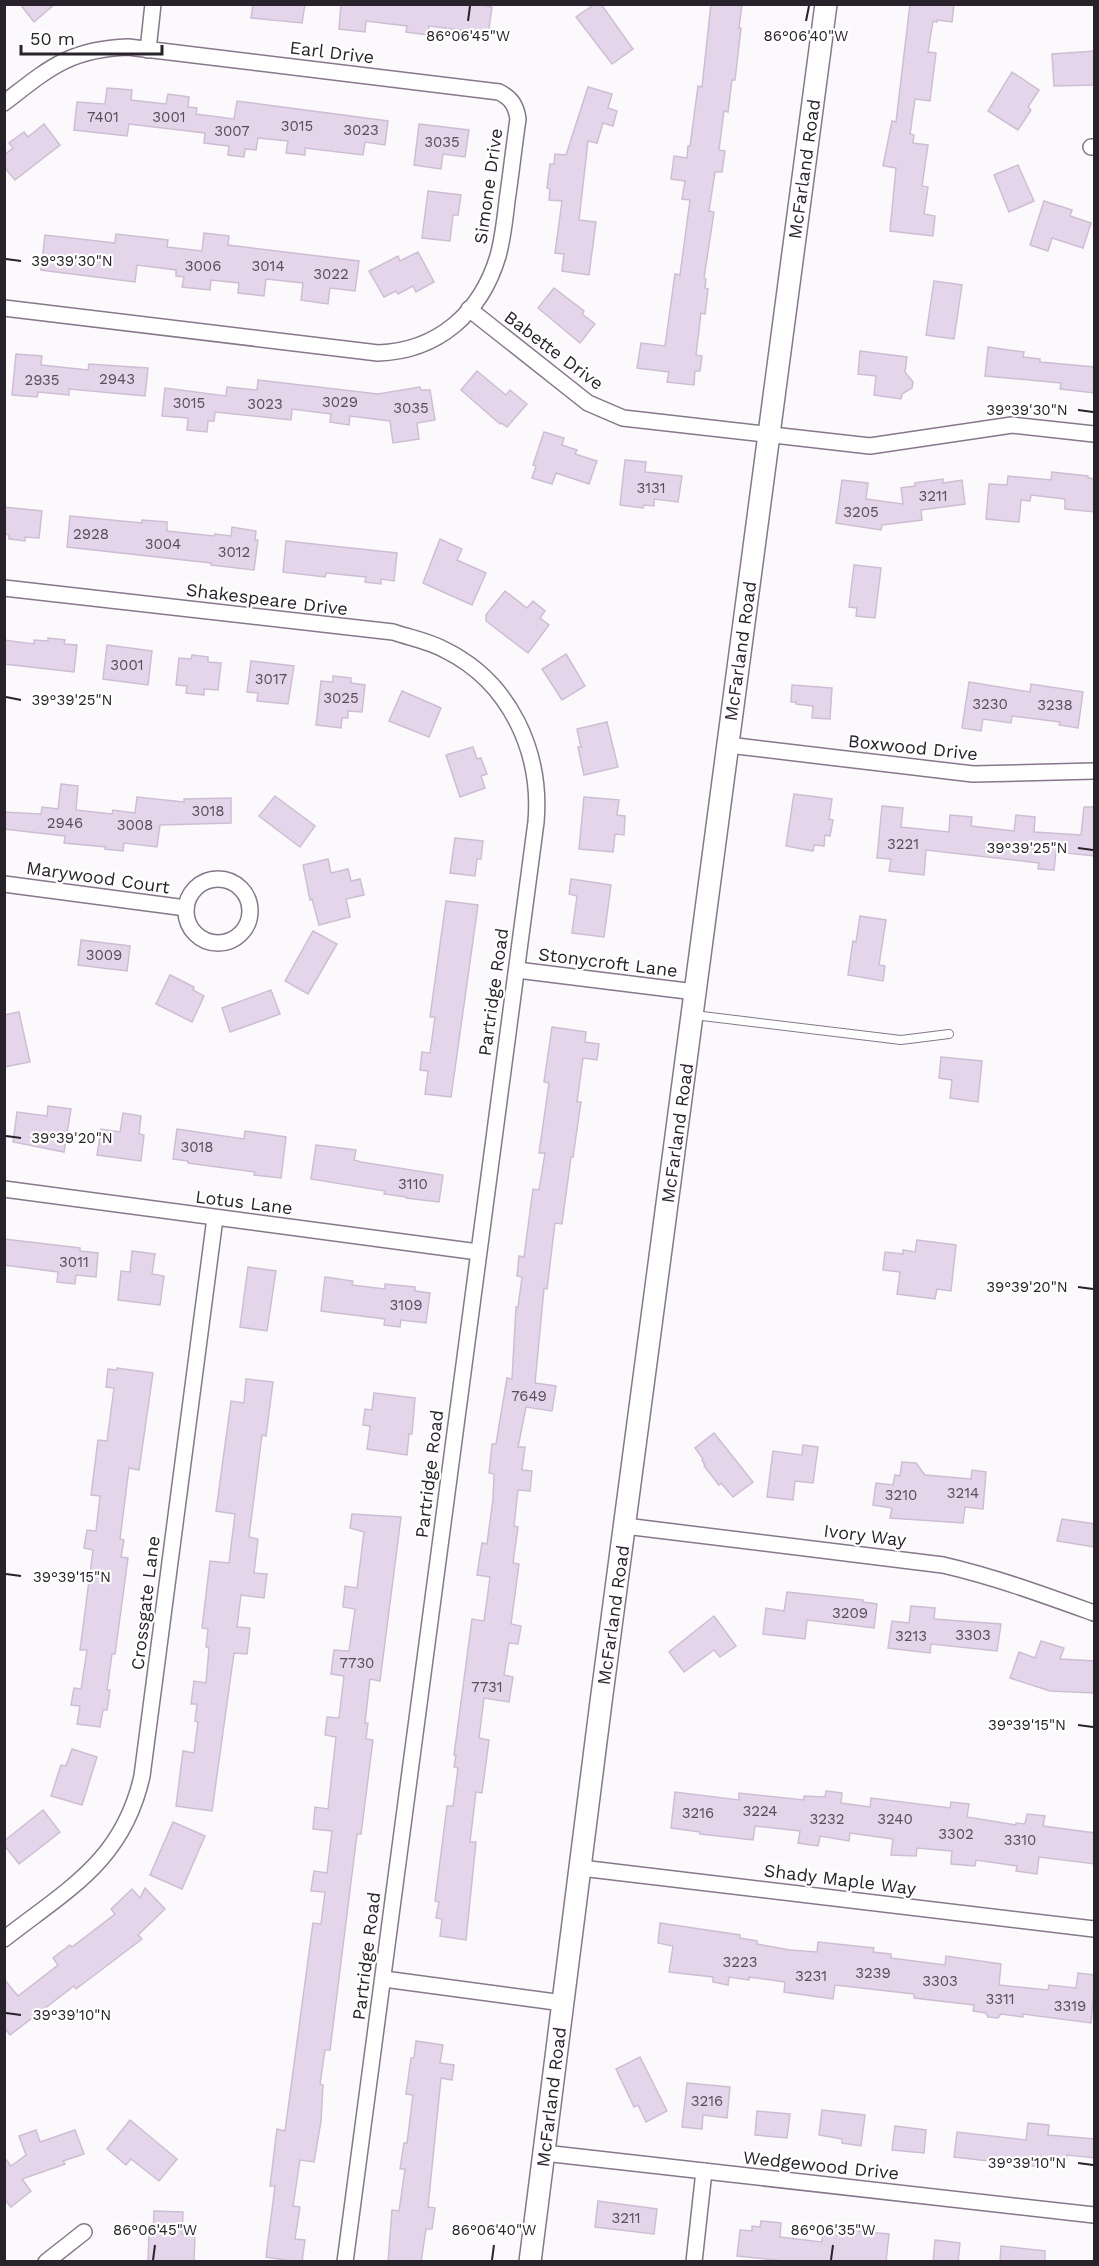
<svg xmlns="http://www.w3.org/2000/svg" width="1099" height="2266" font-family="'Work Sans',sans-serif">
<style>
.building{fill:#e5d5eb;stroke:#cebed4;stroke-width:1.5}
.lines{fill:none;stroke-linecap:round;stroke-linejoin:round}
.lane-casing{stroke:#86778b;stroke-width:10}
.street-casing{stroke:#86778b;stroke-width:18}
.secondary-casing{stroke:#86778b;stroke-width:24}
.lane{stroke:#fff;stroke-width:8}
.street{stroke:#fff;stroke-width:15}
.secondary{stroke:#fff;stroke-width:21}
.ticks{fill:none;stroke:#28222a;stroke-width:2}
.labels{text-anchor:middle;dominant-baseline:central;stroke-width:4.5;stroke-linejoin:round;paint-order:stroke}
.number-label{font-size:15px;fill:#574f5a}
.street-label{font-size:18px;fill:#28222a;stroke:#fff}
.ticks-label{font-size:15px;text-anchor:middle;fill:#28222a;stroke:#fff;stroke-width:4.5;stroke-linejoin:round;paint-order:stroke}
</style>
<rect width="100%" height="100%" fill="#fcf9fd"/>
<!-- building -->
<g class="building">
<path d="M20 4H55L34 22Z"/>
<path d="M253 4H305L302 23 251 18Z"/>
<path d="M341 4H476L492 7 488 36 469 33V31L429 26 428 35 406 32 407 26 366 21 365 32 339 29Z"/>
<path d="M595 4H601L633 49 612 64 576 17Z"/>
<path d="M711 4H742L739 28H741L735 80H732L728 112 724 111 719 150 725 151 722 172H715L709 211 714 212 704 278 706 279 705 288 708 289 705 314 701 313 696 355 702 356 700 371H695L694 385 667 382 669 372 637 368 641 343 665 346 675 274 680 275 690 200 682 199 685 181 671 179 674 156 687 158 688 146H690L698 86 702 87Z"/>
<path d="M910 4H954L952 22 937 20V22L933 21 928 52 936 53 930 101 915 99 910 134 914 135 913 143 928 145 922 186 928 187 924 214 935 216 933 236 890 231 896 168 883 166 892 121 896 122Z"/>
<path d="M1095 51V85L1054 86 1052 54Z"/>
<path d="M1012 72 1039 90 1028 107 1031 110 1018 130 988 111Z"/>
<path d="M588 87 612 94 608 108 617 111 613 126 603 123 597 143 588 141 579 220 596 222 589 275 562 271 564 254 555 253 562 201 549 200 550 189 547 188 550 164H554L555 154 566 155Z"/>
<path d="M107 88 132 90 131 100 166 104 168 94 189 97 188 107 197 108 196 114 234 119 237 101 388 121 385 145 365 142 363 155 305 148V155L286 153 288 141 258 138 256 150 245 149 244 157 228 155 229 146 204 143 205 133 129 124 127 136 74 130 77 102 105 104Z"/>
<path d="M44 124 60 145 15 180 4 167V155L13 148 9 143 24 132 28 137Z"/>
<path d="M419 124 469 130 465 157 443 154 441 169 414 165Z"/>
<path d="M1018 165 1034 201 1009 212 994 175Z"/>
<path d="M428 191 461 195 458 215H453L450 241 422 238Z"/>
<path d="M1044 201 1072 210 1070 216 1091 223 1083 248 1052 238 1048 251 1030 245Z"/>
<path d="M204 233 229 236 228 245 359 261 355 291 330 288 328 304 301 300 303 283 266 279 264 296 238 293 239 283 211 280 210 290 182 287 184 277 176 276V270L137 265 135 282 41 270 45 235 115 243 116 234 168 240 167 247 202 251Z"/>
<path d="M418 252 434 282 416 292 413 286 398 294 396 291 384 297 369 271 398 256 400 261Z"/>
<path d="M934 281 962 285 954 339 926 335Z"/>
<path d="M554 288 584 311 582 314 595 324 580 343 538 308Z"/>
<path d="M988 347 1024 352 1023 357 1040 359V362L1095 367V393L1060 389 1061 383 985 376Z"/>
<path d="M860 351 907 357 905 372 913 382 912 388 902 394 901 399 874 395 876 376 858 374Z"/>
<path d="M16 354 42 356 41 365 88 370 89 364 148 368 145 396 69 389V395L38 392 37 397 12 395Z"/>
<path d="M477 371 506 395 510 390 527 404 507 427 501 423 500 424 461 390Z"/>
<path d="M258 380 378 394 420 387 421 390H430L435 420 417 423 419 439 393 443 390 421 350 416 349 425 330 422 331 414 292 409 291 420 215 412 214 421H208L207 432 187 430 188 418 162 416 165 388 226 396 227 387 257 390Z"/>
<path d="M544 432 564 438 562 445 577 450 575 454 597 461 589 484 556 473 552 484 532 478 536 466 533 465Z"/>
<path d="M625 460 646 462 645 472 682 476 678 502 654 499V506L644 505 643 508 620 505Z"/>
<path d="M1052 472 1088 476V478L1095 479V512L1065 509V499L1031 495 1030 501 1021 500 1019 522 986 519 989 484 1007 485 1008 476 1051 480Z"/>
<path d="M943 479V483L962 480 965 504 921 510 922 520 882 525 881 530 836 523 842 480 868 483 866 499 903 504 901 488 915 486V483Z"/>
<path d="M4 507 42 511 39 538 25 537V541L9 539V535L4 534Z"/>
<path d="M70 516 142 523V520L167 522V531L214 536 215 534 231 536 232 527 256 531 255 540H258L254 570 211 565V563L67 547Z"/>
<path d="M440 539 462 549 457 560 486 573 472 605 423 583Z"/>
<path d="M286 541 397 553 394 581 381 579V584L365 582 366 577 326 573 325 577 283 572Z"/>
<path d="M854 565 881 568 875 618 856 616 857 608 849 607Z"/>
<path d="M505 591 527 608 533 601 545 611 540 618 549 625 528 653 486 621V615Z"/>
<path d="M48 638 65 640 64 644 77 645 74 672 4 664V640L34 644V640L48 641Z"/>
<path d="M107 645 152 651 148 685 103 679Z"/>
<path d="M566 654 585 686 562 700 542 669Z"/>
<path d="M192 655 208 657V662L221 663 218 690 204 689V695L186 693 187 686 176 685 179 658 191 659Z"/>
<path d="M251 661 294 666 288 704 257 701 258 693 247 692Z"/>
<path d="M333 676 351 678V683L365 685 362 712 348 711V718H342L341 728 316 725 321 681 333 682Z"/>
<path d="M969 682 1030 692 1031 684 1083 692 1078 728 1059 725 1060 722 1012 716 1011 723 983 719 981 731 962 728Z"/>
<path d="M792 685 832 688 830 719 812 718 813 706 796 704V702H791Z"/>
<path d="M402 691 441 708 429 737 389 721Z"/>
<path d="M607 722 618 767 584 775 578 747H581L577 729Z"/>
<path d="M473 747 477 759 481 758 487 774 481 776 485 788 460 797 446 755Z"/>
<path d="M61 784 78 786 76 810 112 814 113 810 135 813 137 797 184 802V799L231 798V823L160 825 157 847 124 843 123 851 105 849 106 847 64 843 65 836 4 829V812L41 814 42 807 58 809Z"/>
<path d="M794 794 832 799 829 819 833 820 830 836 825 835 824 846 814 845 813 851 786 846Z"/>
<path d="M275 796 315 826 300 847 259 816Z"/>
<path d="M584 797 619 800 617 815 625 816 624 835 615 834 613 852 579 849Z"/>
<path d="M882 806 903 808 901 827 949 832 950 815 972 817 971 826 1014 831 1016 815 1035 817 1034 832 1081 835 1084 807H1095V856L1056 852 1054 870 1038 869 1039 863 926 850 924 875 889 871 891 859 877 858Z"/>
<path d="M455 838 483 841 481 859H477L475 876 450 873Z"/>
<path d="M328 859 331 873 348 869 351 881 360 879 364 895 346 899 350 917 319 925 312 899 310 900 303 865Z"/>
<path d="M571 879 611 885 604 937 572 933 577 896 569 894Z"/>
<path d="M446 901 478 905 451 1097 425 1094 428 1071 420 1070 422 1052 430 1053 435 1017H430Z"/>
<path d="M860 916 886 920 879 965 885 966 883 981 848 975 853 941 856 942Z"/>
<path d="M313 931 337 944 308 994 285 981Z"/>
<path d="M81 940 130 946 127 971 78 965Z"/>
<path d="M170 975 194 987 193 990 204 996 192 1022 156 1004Z"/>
<path d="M271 990 280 1014 230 1032 222 1008Z"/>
<path d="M19 1012 30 1062 4 1067V1015Z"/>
<path d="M552 1027 586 1032 585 1042 599 1044 597 1060 583 1058 577 1102H581L573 1157H571L562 1224 555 1223 547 1289 544 1288 535 1383 556 1386 552 1411 526 1407 518 1447H525L522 1470 532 1471 530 1491 518 1490 514 1526 518 1527 513 1563 519 1564 511 1624 521 1626 518 1644 509 1643 504 1675 513 1677 509 1702 484 1698 479 1738 489 1740 482 1793 476 1792 470 1842H476L466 1940 440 1936 442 1919 436 1918 439 1902 435 1901 447 1806H453L458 1768 454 1767 456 1755H454L472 1619 484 1621 490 1577 477 1575 482 1543 487 1544 493 1499 494 1474 489 1473 492 1444H496L507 1378 512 1379 516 1307H518L522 1277 517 1276 519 1256 524 1257 533 1189 539 1190 545 1153H539L549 1083 544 1082Z"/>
<path d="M941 1057 982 1061 978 1102 950 1098 952 1080 939 1078Z"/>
<path d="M48 1106 71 1109 64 1152 13 1142 17 1112 47 1116Z"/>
<path d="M123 1113 141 1116 139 1134 144 1135 141 1161 97 1155 101 1129 120 1132Z"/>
<path d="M177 1129 244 1139 245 1131 286 1137 281 1178 254 1175 255 1172 188 1163V1161L173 1159Z"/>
<path d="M316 1145 356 1150 354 1160 361 1162 443 1175 439 1202 406 1198V1197L384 1194 385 1191 311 1179Z"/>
<path d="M4 1239 80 1248V1251L98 1253 96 1277 76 1275 75 1284 57 1282 58 1272 4 1265Z"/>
<path d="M917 1240 956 1245 951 1291 937 1289 935 1299 897 1294 900 1272 883 1270 885 1252 903 1254V1250L915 1252Z"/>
<path d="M132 1251 155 1254 152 1274 164 1276 160 1305 118 1300 121 1271 130 1272Z"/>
<path d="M248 1267 276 1271 267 1331 240 1327Z"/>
<path d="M325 1277 353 1281 352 1285 385 1289V1284L415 1287V1291L430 1293 426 1323 401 1320 400 1327 384 1325 385 1319 321 1311Z"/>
<path d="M117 1368 153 1373 139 1470 129 1468 120 1539 124 1540 121 1557 128 1558 115 1654H112L107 1690H110L107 1710H103L100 1727 77 1724 80 1706 71 1705 74 1688 81 1689 87 1650H80L93 1550 84 1548 87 1530 96 1531 100 1496 91 1495 98 1440 107 1441 114 1388 106 1387 108 1369 117 1370Z"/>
<path d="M246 1379 273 1382 266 1436 262 1435 249 1537 258 1539 254 1573 267 1574 264 1598 241 1595 237 1627 250 1628 247 1654 234 1653 212 1811 176 1806 183 1751 194 1753 198 1722 195 1721 197 1704H191L194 1681 206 1683 209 1648 206 1647 208 1629 202 1628 210 1561 229 1563 235 1514 216 1511 231 1401 244 1403Z"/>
<path d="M374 1393 415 1398 412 1434H409L407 1455 367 1449 370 1426 363 1425 365 1409 372 1410Z"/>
<path d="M714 1433 753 1482 733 1497 721 1483 719 1485 704 1466 705 1465 702 1460 703 1459 695 1448Z"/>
<path d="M803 1445 818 1447 813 1483 795 1481 793 1500 767 1497 773 1451 802 1455Z"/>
<path d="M902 1462 916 1463 925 1475 971 1479 972 1470 986 1472 983 1509 965 1507 963 1523 890 1518 892 1508 873 1505 876 1483 893 1485 895 1475 900 1476Z"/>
<path d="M352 1514 401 1517 380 1681 370 1679 365 1723H368L366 1739 373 1740 361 1834H357L330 2050H325L320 2084 323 2085 321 2121 314 2162 300 2160 293 2206 300 2207 295 2239 305 2240 302 2262H298L266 2257 275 2186H270L277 2129 285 2131 313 1923 321 1924 325 1892 311 1891 314 1871 327 1873 332 1831 313 1829 315 1807 328 1809 336 1737 325 1735 327 1717 339 1718 344 1676 331 1674 334 1650 349 1651 355 1609 343 1607 345 1586 357 1588 364 1532 350 1528Z"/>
<path d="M1062 1519 1095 1524V1547L1057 1541Z"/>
<path d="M787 1592 863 1600V1602L877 1604 874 1628 807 1620 805 1639 763 1634 766 1608 784 1611Z"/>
<path d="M911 1606 935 1608 934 1619 1001 1624 997 1651 931 1644 930 1653 888 1648 892 1621 909 1623Z"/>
<path d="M714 1616 736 1646 720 1657 714 1650 684 1672 669 1652Z"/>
<path d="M1041 1641 1064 1648 1060 1659 1095 1661V1693L1050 1691 1010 1678 1019 1652 1035 1658Z"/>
<path d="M72 1749 97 1757 82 1805 51 1796 61 1765 66 1766Z"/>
<path d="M826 1791 842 1793 841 1803 870 1807 871 1798 950 1808 951 1802 969 1804 967 1817 1016 1825V1823L1025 1824 1027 1814 1045 1816 1043 1826 1095 1833V1864L1039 1857 1037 1874 1016 1871 1017 1866 976 1860 975 1866 951 1864 952 1851 917 1848 916 1856 891 1855 893 1839 850 1833 849 1841 820 1836 818 1846 798 1843 800 1831 755 1826 753 1840 700 1834V1832L671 1828 675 1792 739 1800V1793L804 1800V1796L825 1797Z"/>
<path d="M43 1810 60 1832 19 1864 4 1845V1841Z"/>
<path d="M173 1822 205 1836 182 1889 150 1875Z"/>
<path d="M145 1888 165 1909 138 1935 142 1939 76 1989 74 1986 10 2035 4 2027V1979L18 1996 58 1965 53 1958 70 1945 72 1947 115 1914 111 1909 132 1889 140 1898Z"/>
<path d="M660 1923 740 1935V1938L757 1941V1944L790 1950 817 1952 818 1942 874 1948 873 1952 891 1954V1958L945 1965 946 1956 1001 1964 999 1985 1048 1990 1049 1985 1076 1988 1078 1973 1095 1975 1091 2023 1023 2014V2017L1001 2014 998 2018 988 2017 986 2013 973 2011 974 2005 914 1998V1994L835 1985 833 1999 784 1992 785 1982 749 1977V1980L729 1977 728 1985 713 1982V1977L669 1972 673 1946 658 1943Z"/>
<path d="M416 2041 443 2045 440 2063 454 2065 452 2080 441 2078 428 2207 435 2208 432 2229H426L421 2262H388L392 2210 399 2211 405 2169H400L404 2143H407L413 2095 406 2094 411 2058H414Z"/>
<path d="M640 2057 667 2111 646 2122 638 2105 634 2107 616 2069Z"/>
<path d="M687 2083 730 2087 727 2118 703 2115 702 2129 682 2127Z"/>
<path d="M822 2110 865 2115 861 2146 842 2143V2139L819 2135Z"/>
<path d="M757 2111 790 2114 787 2138 755 2135Z"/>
<path d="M130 2120 177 2159 159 2181 131 2159 126 2165 107 2149Z"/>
<path d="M1028 2123 1049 2125 1048 2135 1095 2139V2158L1067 2155 1066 2164 1044 2161 1043 2167 1024 2165V2161L988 2157V2161L954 2157 957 2132 1026 2140Z"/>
<path d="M895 2126 926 2130 924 2153 892 2150Z"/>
<path d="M36 2130 40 2142 75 2130 84 2154 63 2161 65 2164 22 2179 31 2191 11 2207 4 2199V2157L11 2166 26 2155 19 2136Z"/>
<path d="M598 2201 657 2209 654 2234 595 2227Z"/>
<path d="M154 2211 183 2212 182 2234H195L194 2262H152L148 2260 149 2235H153Z"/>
<path d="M761 2221 781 2223 780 2237 822 2242 823 2228 889 2234 886 2262H794L737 2256 740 2230 752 2231V2226L760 2227Z"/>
<path d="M935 2240 960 2243 958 2262H933Z"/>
<path d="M1001 2246 1045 2251V2262H1000Z"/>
</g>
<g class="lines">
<!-- lane casing -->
<g class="lane-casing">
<path id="lane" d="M694 1015 901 1040 949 1034"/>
</g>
<!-- street casing -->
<g class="street-casing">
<g id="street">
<path d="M148 50 153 4"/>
<path d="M4 103C48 69 69 49 128 47L499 92C511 98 516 105 518 119 514 146 511 174 507 201 505 219 503 238 498 256 481 313 438 351 378 353L4 308"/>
<path d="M1091 147H1094"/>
<path d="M469 309 588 403 623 418 870 446 1012 425 1094 434"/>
<path d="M4 588 393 632C411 638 429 641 445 650 510 682 542 752 536 822L345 2262"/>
<path d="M728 745 973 774 1094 771"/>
<circle cx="218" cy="911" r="32"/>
<path d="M4 884 186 908"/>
<path d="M517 970 695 992"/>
<path d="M4 1189 478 1252"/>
<path d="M625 1526 943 1565C995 1577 1044 1595 1094 1613"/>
<path d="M581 1868 1094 1929"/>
<path d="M4 1939C68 1889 123 1861 142 1776L215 1218"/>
<path d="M384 1979 563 2003"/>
<path d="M544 2153 1094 2215"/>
<path d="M46 2262 84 2232"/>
<path d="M694 2262 704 2171"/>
</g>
</g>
<!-- secondary casing -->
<g class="secondary-casing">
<path id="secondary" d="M530 2262 601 1702 826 4"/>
</g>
<!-- lane -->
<use href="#lane" class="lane"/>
<!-- street -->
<use href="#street" class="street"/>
<!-- secondary -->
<use href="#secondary" class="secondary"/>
</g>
<!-- ticks -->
<path class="ticks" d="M468 21 470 6M806 21 809 6M6 259 21 261M1078 410 1093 412M6 697 21 700M1078 848 1093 850M6 1136 21 1138M1078 1287 1093 1289M6 1574 21 1576M1078 1725 1093 1727M6 2013 21 2015M1078 2163 1093 2165M153 2260 155 2245M492 2260 494 2245M831 2260 833 2245"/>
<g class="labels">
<!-- number labels -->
<g class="number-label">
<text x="103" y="117">7401</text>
<text x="169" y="117">3001</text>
<text x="297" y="126">3015</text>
<text x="361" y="130">3023</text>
<text x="232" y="131">3007</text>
<text x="442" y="142">3035</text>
<text x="203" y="266">3006</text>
<text x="268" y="266">3014</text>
<text x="331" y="274">3022</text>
<text x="117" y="379">2943</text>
<text x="42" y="380">2935</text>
<text x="340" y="402">3029</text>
<text x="189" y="403">3015</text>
<text x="265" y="404">3023</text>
<text x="411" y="408">3035</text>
<text x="651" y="488">3131</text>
<text x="933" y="496">3211</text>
<text x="861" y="512">3205</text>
<text x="91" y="534">2928</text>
<text x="163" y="544">3004</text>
<text x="234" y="552">3012</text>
<text x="127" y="665">3001</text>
<text x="271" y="679">3017</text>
<text x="341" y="698">3025</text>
<text x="990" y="704">3230</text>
<text x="1055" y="705">3238</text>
<text x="208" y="811">3018</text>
<text x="65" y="823">2946</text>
<text x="135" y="825">3008</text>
<text x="903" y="844">3221</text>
<text x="104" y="955">3009</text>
<text x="197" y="1147">3018</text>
<text x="413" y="1184">3110</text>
<text x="74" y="1262">3011</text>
<text x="406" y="1305">3109</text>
<text x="529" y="1396">7649</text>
<text x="963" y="1493">3214</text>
<text x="901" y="1495">3210</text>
<text x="850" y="1613">3209</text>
<text x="973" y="1635">3303</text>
<text x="911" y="1636">3213</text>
<text x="357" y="1663">7730</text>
<text x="487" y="1687">7731</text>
<text x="760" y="1811">3224</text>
<text x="698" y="1813">3216</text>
<text x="827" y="1819">3232</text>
<text x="895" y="1819">3240</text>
<text x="956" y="1834">3302</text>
<text x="1020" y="1840">3310</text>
<text x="740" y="1962">3223</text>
<text x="873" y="1973">3239</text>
<text x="811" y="1976">3231</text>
<text x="940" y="1981">3303</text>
<text x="1000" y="1999">3311</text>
<text x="1070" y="2006">3319</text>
<text x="707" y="2101">3216</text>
<text x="626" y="2218">3211</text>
</g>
<!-- street labels -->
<g class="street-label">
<text transform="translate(332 52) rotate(7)">Earl Drive</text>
<text transform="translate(804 169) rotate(-82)">McFarland Road</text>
<text transform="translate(488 186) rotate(-82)">Simone Drive</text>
<text transform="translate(554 350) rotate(37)">Babette Drive</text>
<text transform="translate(267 599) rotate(7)">Shakespeare Drive</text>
<text transform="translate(740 651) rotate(-82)">McFarland Road</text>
<text transform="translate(913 747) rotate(6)">Boxwood Drive</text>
<text transform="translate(98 877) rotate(8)">Marywood Court</text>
<text transform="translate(608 962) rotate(7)">Stonycroft Lane</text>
<text transform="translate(493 992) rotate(-82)">Partridge Road</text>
<text transform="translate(677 1133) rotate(-82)">McFarland Road</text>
<text transform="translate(244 1202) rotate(7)">Lotus Lane</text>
<text transform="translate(429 1474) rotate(-83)">Partridge Road</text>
<text transform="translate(865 1535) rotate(7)">Ivory Way</text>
<text transform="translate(145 1603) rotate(-83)">Crossgate Lane</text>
<text transform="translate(613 1615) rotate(-82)">McFarland Road</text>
<text transform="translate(840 1879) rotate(7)">Shady Maple Way</text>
<text transform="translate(366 1956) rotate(-83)">Partridge Road</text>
<text transform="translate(551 2097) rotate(-83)">McFarland Road</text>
<text transform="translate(821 2165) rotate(6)">Wedgewood Drive</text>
</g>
</g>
<g class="ticks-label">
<text x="468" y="41">86°06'45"W</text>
<text x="806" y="41">86°06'40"W</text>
<text x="72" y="266">39°39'30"N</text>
<text x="1027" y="415">39°39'30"N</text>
<text x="72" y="705">39°39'25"N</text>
<text x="1027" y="853">39°39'25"N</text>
<text x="72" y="1143">39°39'20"N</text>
<text x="1027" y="1292">39°39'20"N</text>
<text x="72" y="1582">39°39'15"N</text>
<text x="1027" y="1730">39°39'15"N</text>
<text x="72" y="2020">39°39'10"N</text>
<text x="1027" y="2168">39°39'10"N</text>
<text x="155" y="2235">86°06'45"W</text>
<text x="494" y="2235">86°06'40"W</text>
<text x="833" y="2235">86°06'35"W</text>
</g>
<!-- border -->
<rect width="1099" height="2266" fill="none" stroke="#28222a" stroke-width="12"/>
<!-- scale -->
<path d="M21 45v9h141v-9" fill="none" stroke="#28222a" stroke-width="3"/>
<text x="30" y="45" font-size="18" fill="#28222a" stroke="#ffffff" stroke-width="4.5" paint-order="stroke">50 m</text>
</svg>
